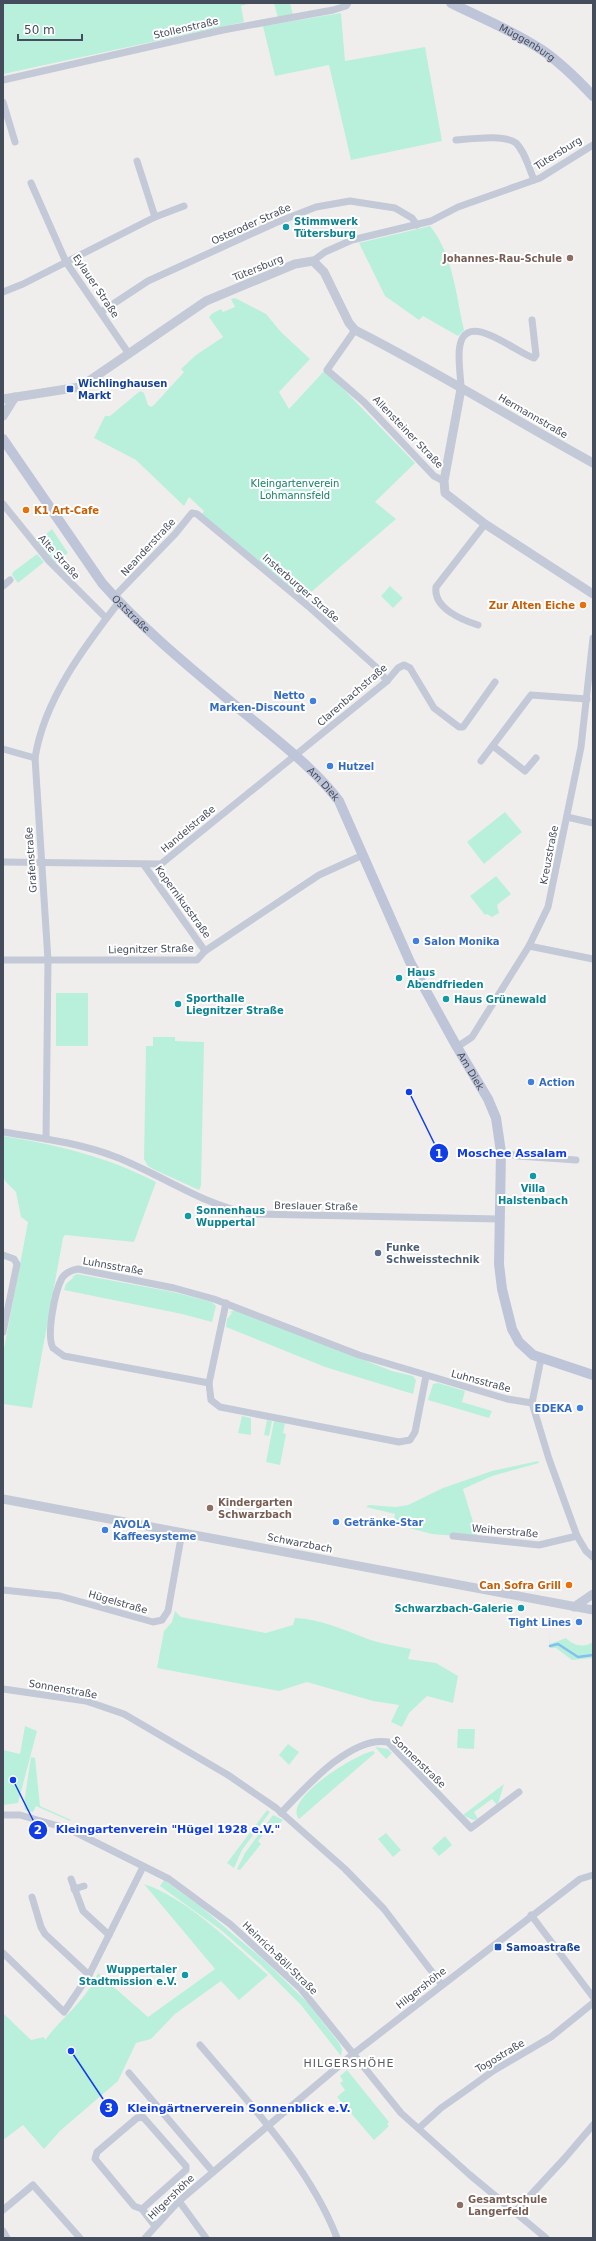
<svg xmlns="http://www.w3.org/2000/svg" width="596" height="2241" font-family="'DejaVu Sans',sans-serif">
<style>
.green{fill:#b9f0db}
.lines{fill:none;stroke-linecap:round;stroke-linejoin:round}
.stream{stroke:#84c0ef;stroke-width:2.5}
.minor{stroke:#c3c9d6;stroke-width:7}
.tertiary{stroke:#c3c9d6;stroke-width:9}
.secondary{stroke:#bfc5d8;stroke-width:10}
.culture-dot{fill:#0f9aa8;stroke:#fff;stroke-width:1.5}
.education-dot{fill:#8d6e63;stroke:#fff;stroke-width:1.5}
.transit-dot{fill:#1a4fb4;stroke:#fff;stroke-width:1.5}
.food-dot{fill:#e8710a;stroke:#fff;stroke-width:1.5}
.shop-dot{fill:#3f7fe0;stroke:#fff;stroke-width:1.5}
.service-dot{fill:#5c6f8a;stroke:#fff;stroke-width:1.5}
.labels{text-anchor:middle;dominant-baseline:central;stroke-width:4;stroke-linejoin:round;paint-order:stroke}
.street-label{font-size:10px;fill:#454c5c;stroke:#fff}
.culture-label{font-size:10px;font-weight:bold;fill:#0d838f;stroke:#fff;text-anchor:start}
.education-label{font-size:10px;font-weight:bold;fill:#785e54;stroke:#fff;text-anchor:start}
.transit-label{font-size:10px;font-weight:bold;fill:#164399;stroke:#fff;text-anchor:start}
.park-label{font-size:10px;fill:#138063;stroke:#fff}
.food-label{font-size:10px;font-weight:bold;fill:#c56008;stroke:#fff;text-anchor:end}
.shop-label{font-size:10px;font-weight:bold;fill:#366cbe;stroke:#fff;text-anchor:start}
.service-label{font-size:10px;font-weight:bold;fill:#4e5e75;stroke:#fff;text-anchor:start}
.neighbourhood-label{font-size:11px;letter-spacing:1px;fill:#5a5c63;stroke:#fff}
.leader{fill:none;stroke:#113de6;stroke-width:1.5}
.callout-dot{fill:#113de6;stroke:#fff;stroke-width:1.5}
.mark-label{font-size:12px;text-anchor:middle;font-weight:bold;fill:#fff}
.callout-label{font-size:11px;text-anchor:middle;font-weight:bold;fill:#113de6;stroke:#fff;stroke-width:4;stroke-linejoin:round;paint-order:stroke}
</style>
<rect width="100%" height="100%" fill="#f0eeed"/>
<!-- green -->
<g class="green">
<path d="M3 3H252L241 6 244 22 3 74Z"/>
<path d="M274 3H290L293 15 278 18Z"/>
<path d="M341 13 345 61 425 47 442 141 351 160 329 65 275 76 263 26Z"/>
<path d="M430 226C453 254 456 296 464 330L458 336 423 316 419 320 385 296 359 243Z"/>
<path d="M235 298 266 314 281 332 310 359 279 392 289 409 325 370 415 463 375 502 396 519 303 599 202 514 204 511 189 497 184 506 136 460 94 438 105 416H110L140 391 144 393 148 405 151 407 154 405 184 372 181 369 196 355 223 337 209 317 213 313 221 309 223 312 235 307 231 299Z"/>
<path d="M52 529 68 553 55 563 37 542Z"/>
<path d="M37 554 44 562 18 583 12 575 13 572Z"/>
<path d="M390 586 403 598 393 608 381 596Z"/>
<path d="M505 812 522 832 484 864 467 842Z"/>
<path d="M496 876 511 894 497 905 499 913 492 917 487 914 485 915 470 896Z"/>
<rect x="56" y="993" width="32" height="53"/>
<path d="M153 1037H175V1041L204 1042 201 1186 199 1190 155 1170 148 1166 144 1159 146 1046H153Z"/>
<path d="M3 1136C58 1145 105 1156 156 1182L134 1242 65 1235 63 1238 32 1408 3 1404V1354L28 1222 21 1217 16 1192 5 1181 3 1176Z"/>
<path d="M77 1274 173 1292 212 1302 216 1306 212 1322 182 1314 64 1290 66 1284 74 1277H72Z"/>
<path d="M235 1310 392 1371 413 1376 416 1380 413 1394 325 1367 226 1327 227 1319 232 1313 230 1312Z"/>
<path d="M438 1383 465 1391 462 1402 492 1411 489 1418 428 1400 433 1384Z"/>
<path d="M242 1416 251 1418V1435L238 1433Z"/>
<path d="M267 1420 272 1421 269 1436 264 1435Z"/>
<path d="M274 1421 285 1423 283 1433 286 1434 280 1465 266 1462Z"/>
<path d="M538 1461 539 1463 492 1476 463 1489 478 1538 432 1534 393 1524 395 1514 366 1507 369 1505 396 1507 408 1505 443 1488 492 1471Z"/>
<path d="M175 1611 181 1617 266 1633 293 1625 295 1618C321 1619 344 1630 368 1639 382 1644 397 1646 411 1649L408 1659 436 1663 458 1676 453 1703 427 1696 409 1713 402 1727 391 1722 399 1705 373 1701 307 1682 279 1691 157 1668 164 1631 172 1622Z"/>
<path d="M548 1631 550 1644 566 1638C574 1646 584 1648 593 1642V1658L572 1660 556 1648H550Z"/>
<path d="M25 1726 37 1731 18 1803 3 1805V1750L20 1754Z"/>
<path d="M458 1729H475L474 1749 457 1748Z"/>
<path d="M288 1744 299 1752 289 1765 279 1755Z"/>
<path d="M375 1747 388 1749 392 1753 386 1759Z"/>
<path d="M373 1751 375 1753 299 1819C282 1799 356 1754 373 1751Z"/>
<path d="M31 1757 35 1758 40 1806 71 1820 70 1821 36 1806 33 1812 25 1810 24 1803Z"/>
<path d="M504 1784 498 1804 497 1805 492 1799 474 1812 478 1819 473 1820 463 1815Z"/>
<path d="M267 1810 270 1812 242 1850 234 1868 227 1863Z"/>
<path d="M273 1815 283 1820 276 1827 272 1824 258 1841 261 1844 240 1870 237 1869 245 1853Z"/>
<path d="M386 1833 401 1850 393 1857 378 1839Z"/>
<path d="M445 1836 452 1845 439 1856 432 1848Z"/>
<path d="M164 1880 201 1907 266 1962 308 2003 339 2043 342 2049 341 2056 301 2005 261 1965 221 1930 160 1886Z"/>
<path d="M144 1884C187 1898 234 1945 268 1975L239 2000 221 1981 175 2014 151 2039 136 2043 118 2081 60 2131 44 2149 23 2125 3 2140V2013L31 2040 44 2037 45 2040C63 2016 85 2002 98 1973L148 2017 215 1969Z"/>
<path d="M347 2070 389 2122 387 2124 389 2126 374 2140 337 2097 345 2090 340 2083 343 2081 340 2076Z"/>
</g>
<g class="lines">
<!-- stream -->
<path class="stream" d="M550 1646 558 1644 578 1657 593 1655"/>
<!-- minor -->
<g class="minor">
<path d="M3 80 223 30 333 10 346 6 348 3"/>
<path d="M3 102 15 142"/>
<path d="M456 140C471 139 504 134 516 143 525 152 529 168 534 180"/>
<path d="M137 161 155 217"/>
<path d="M31 183 66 262 129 354"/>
<path d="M313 261 325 252 352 240 431 221 458 207 540 178 593 145"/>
<path d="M3 292 23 284 155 217 184 206"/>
<path d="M101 312 148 281 275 223 316 207 350 201 395 208 412 218 417 225"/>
<path d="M355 330 327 370 364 402 434 476 444 481"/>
<path d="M461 389C461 375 457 358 460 345 467 309 519 355 534 358L536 355 532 320"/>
<path d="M3 504 49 561 106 618"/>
<path d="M3 586 10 580"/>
<path d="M114 597 175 534 192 513 197 514 308 606 376 667 387 681"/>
<path d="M478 625C462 620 433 608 436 587L485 524"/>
<path d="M493 746 525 771 536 758"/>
<path d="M3 749 35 758"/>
<path d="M481 761 531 695 587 699"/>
<path d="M567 817 593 823"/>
<path d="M3 862 161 864 387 681 398 668 404 665 410 668 434 708 459 727H463L495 682"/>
<path d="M144 865 205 951"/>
<path d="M529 946 593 959"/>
<path d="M3 960H197L205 951 319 875 363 855"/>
<path d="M457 1047 472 1037 529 946 548 907 581 747 593 638"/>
<path d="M3 1132C41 1138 80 1143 116 1157 162 1175 203 1205 251 1214L499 1219"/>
<path d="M46 1139 48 960 35 758C44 700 84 647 119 602"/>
<path d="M501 1152 518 1156 576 1160"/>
<path d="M3 1255 14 1259 17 1264 3 1332"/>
<path d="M426 1376 415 1432 410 1440 399 1442 220 1407 211 1400 209 1383 64 1356 53 1348C46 1335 55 1291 62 1278 66 1272 72 1270 78 1269L174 1288 214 1299 359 1355 507 1399 532 1403 541 1359"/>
<path d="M209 1383 226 1303"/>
<path d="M532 1403 549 1459 577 1536"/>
<path d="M453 1536 539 1545 577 1536 586 1551 593 1557"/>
<path d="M3 1590 60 1596 153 1622 162 1620 168 1611 182 1532"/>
<path d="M3 1689 86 1701 124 1714 228 1775 276 1808 345 1869 384 1909 442 1985"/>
<path d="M281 1813C304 1789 351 1735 388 1742L471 1828 519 1792"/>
<path d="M3 1815H20L69 1829 169 1879 230 1924 301 1989 401 2113 470 2175 546 2238"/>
<path d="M71 1879 83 1911 109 1935"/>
<path d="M74 1889 84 1886"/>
<path d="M32 1897 41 1927 45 1934 89 1975"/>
<path d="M531 1915 593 1997"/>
<path d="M3 1953 64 2012 89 1975 143 1867"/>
<path d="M200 2045C249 2103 310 2167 337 2238"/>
<path d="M129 2073 213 2172"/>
<path d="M419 2128 441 2108 468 2089 493 2071 551 2037 593 2003"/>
<path d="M179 2201 206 2238"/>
<path d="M142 2209 186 2170V2166L143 2117 137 2118 97 2152 95 2159 134 2206 142 2209 155 2226"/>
<path d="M3 2210 33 2185 80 2238"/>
<path d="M514 2213 564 2159 593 2125"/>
<path d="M3 2231 7 2238"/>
<path d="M145 2238 179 2201 353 2054 580 1879 593 1875"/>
</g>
<!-- tertiary -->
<g class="tertiary">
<path d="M461 389 444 481 445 493 485 524 593 594"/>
<path d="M3 399 80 387 206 301 295 264 313 261 324 272 349 323 355 330C436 371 513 419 593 463"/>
<path d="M3 416 15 397"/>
<path d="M3 1499 593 1610"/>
<path d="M574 1607 593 1594"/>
</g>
<!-- secondary -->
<g class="secondary">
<path id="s1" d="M451 3C481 18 514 31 542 50 561 63 577 79 593 96"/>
<path id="s2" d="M3 439 102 583C145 632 198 674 248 716 278 741 316 770 339 801L410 962 457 1047 488 1099 496 1118 501 1152 499 1264 502 1289 512 1329 519 1342 533 1355 593 1375"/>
</g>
</g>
<!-- markers -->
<g class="culture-dot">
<circle cx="286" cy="227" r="4"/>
<circle cx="399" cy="978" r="4"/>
<circle cx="446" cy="999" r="4"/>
<circle cx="178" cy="1004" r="4"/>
<circle cx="533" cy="1176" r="4"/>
<circle cx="188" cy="1216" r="4"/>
<circle cx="521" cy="1608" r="4"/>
<circle cx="185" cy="1975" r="4"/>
</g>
<g class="education-dot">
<circle cx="570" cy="258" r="4"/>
<circle cx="210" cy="1508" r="4"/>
<circle cx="460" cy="2205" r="4"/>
</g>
<g class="transit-dot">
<rect x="66" y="385" width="8" height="8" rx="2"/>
<rect x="494" y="1943" width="8" height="8" rx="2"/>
</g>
<g class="food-dot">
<circle cx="26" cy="510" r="4"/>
<circle cx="583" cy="605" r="4"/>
<circle cx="569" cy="1585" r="4"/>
</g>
<g class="shop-dot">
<circle cx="313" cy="701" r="4"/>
<circle cx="330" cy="766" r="4"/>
<circle cx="416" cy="941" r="4"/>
<circle cx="531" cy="1082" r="4"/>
<circle cx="580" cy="1408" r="4"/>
<circle cx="336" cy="1522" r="4"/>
<circle cx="105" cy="1530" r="4"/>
<circle cx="579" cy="1622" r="4"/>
</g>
<circle class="service-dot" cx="378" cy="1253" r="4"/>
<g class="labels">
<!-- street labels -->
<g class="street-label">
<text transform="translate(186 28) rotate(-13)">Stollenstraße</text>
<text stroke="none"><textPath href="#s1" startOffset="86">Müggenburg</textPath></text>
<text transform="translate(558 153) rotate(-32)">Tütersburg</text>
<text transform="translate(251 224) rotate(-24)">Osteroder Straße</text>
<text transform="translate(258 268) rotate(-22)">Tütersburg</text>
<text transform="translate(96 286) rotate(56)">Eylauer Straße</text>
<text transform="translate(533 416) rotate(30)">Hermannstraße</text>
<text transform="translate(408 432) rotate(46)">Allensteiner Straße</text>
<text transform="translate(148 547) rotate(-47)">Neanderstraße</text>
<text transform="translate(59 557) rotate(48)">Alte Straße</text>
<text transform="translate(301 588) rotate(41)">Insterburger Straße</text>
<text stroke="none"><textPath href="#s2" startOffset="217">Oststraße</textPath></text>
<text transform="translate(352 695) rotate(-41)">Clarenbachstraße</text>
<text stroke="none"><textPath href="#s2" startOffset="474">Am Diek</textPath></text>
<text transform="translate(188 829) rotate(-40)">Handelstraße</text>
<text transform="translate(549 855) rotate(-79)">Kreuzstraße</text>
<text transform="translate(31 860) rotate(-94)">Grafenstraße</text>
<text transform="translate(183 902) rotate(54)">Kopernikusstraße</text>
<text transform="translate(151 949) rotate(-1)">Liegnitzer Straße</text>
<text stroke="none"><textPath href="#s2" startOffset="798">Am Diek</textPath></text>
<text transform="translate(316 1206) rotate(1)">Breslauer Straße</text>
<text transform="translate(113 1266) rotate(10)">Luhnsstraße</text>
<text transform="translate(481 1381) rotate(15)">Luhnsstraße</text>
<text transform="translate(505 1531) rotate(5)">Weiherstraße</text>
<text transform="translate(300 1543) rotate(11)">Schwarzbach</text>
<text transform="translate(118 1602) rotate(16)">Hügelstraße</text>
<text transform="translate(63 1689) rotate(10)">Sonnenstraße</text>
<text transform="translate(419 1762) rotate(44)">Sonnenstraße</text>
<text transform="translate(280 1958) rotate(44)">Heinrich-Böll-Straße</text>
<text transform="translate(421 1988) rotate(-38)">Hilgershöhe</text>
<text transform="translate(500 2056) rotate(-31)">Togostraße</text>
<text transform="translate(171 2197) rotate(-44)">Hilgershöhe</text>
</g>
<!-- culture labels -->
<g class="culture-label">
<text x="294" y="221">Stimmwerk<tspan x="294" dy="12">Tütersburg</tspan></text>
<text x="407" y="972">Haus<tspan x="407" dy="12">Abendfrieden</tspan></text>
<text x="186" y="998">Sporthalle<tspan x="186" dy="12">Liegnitzer Straße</tspan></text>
<text x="454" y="999">Haus Grünewald</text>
<text x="533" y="1188" text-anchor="middle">Villa<tspan x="533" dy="12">Halstenbach</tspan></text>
<text x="196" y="1210">Sonnenhaus<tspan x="196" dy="12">Wuppertal</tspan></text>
<text x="513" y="1608" text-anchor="end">Schwarzbach-Galerie</text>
<text x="177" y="1969" text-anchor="end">Wuppertaler<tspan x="177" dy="12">Stadtmission e.V.</tspan></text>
</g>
<!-- education labels -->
<g class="education-label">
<text x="562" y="258" text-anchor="end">Johannes-Rau-Schule</text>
<text x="218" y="1502">Kindergarten<tspan x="218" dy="12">Schwarzbach</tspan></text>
<text x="468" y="2199">Gesamtschule<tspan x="468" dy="12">Langerfeld</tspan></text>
</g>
<!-- transit labels -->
<g class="transit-label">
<text x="78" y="383">Wichlinghausen<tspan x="78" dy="12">Markt</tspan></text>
<text x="506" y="1947">Samoastraße</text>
</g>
<!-- park labels -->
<g class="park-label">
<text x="295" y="483">Kleingartenverein<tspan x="295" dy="12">Lohmannsfeld</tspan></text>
</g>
<!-- food labels -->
<g class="food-label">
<text x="34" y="510" text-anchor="start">K1 Art-Cafe</text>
<text x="575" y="605">Zur Alten Eiche</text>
<text x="561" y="1585">Can Sofra Grill</text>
</g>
<!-- shop labels -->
<g class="shop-label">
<text x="305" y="695" text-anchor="end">Netto<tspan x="305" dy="12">Marken-Discount</tspan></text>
<text x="338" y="766">Hutzel</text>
<text x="424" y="941">Salon Monika</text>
<text x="539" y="1082">Action</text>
<text x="572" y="1408" text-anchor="end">EDEKA</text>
<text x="344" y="1522">Getränke-Star</text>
<text x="113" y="1524">AVOLA<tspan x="113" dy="12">Kaffeesysteme</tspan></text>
<text x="571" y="1622" text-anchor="end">Tight Lines</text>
</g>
<!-- service labels -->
<g class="service-label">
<text x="386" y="1247">Funke<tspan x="386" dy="12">Schweisstechnik</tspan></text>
</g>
<!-- neighbourhood labels -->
<g class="neighbourhood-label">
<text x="349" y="2063">HILGERSHÖHE</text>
</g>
</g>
<!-- callouts -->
<path class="leader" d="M409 1092L439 1153M13 1780L38 1830M71 2051L109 2108"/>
<g class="callout-dot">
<circle cx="409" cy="1092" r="4"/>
<circle cx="13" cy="1780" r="4"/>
<circle cx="71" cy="2051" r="4"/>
<circle cx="439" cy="1153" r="10"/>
<circle cx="38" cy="1830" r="10"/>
<circle cx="109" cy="2108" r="10"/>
</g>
<g class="mark-label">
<text x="439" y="1158">1</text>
<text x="38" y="1834">2</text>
<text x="109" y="2112">3</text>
</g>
<g class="callout-label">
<text x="512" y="1157">Moschee Assalam</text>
<text x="168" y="1833">Kleingartenverein "Hügel 1928 e.V."</text>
<text x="239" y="2112">Kleingärtnerverein Sonnenblick e.V.</text>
</g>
<!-- border -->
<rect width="596" height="2241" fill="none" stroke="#454c5c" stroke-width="8"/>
<!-- scale -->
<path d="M18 34v6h64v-6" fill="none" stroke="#454c5c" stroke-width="2"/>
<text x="24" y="34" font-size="12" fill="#454c5c" stroke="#ffffff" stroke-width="3" paint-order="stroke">50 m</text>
</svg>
